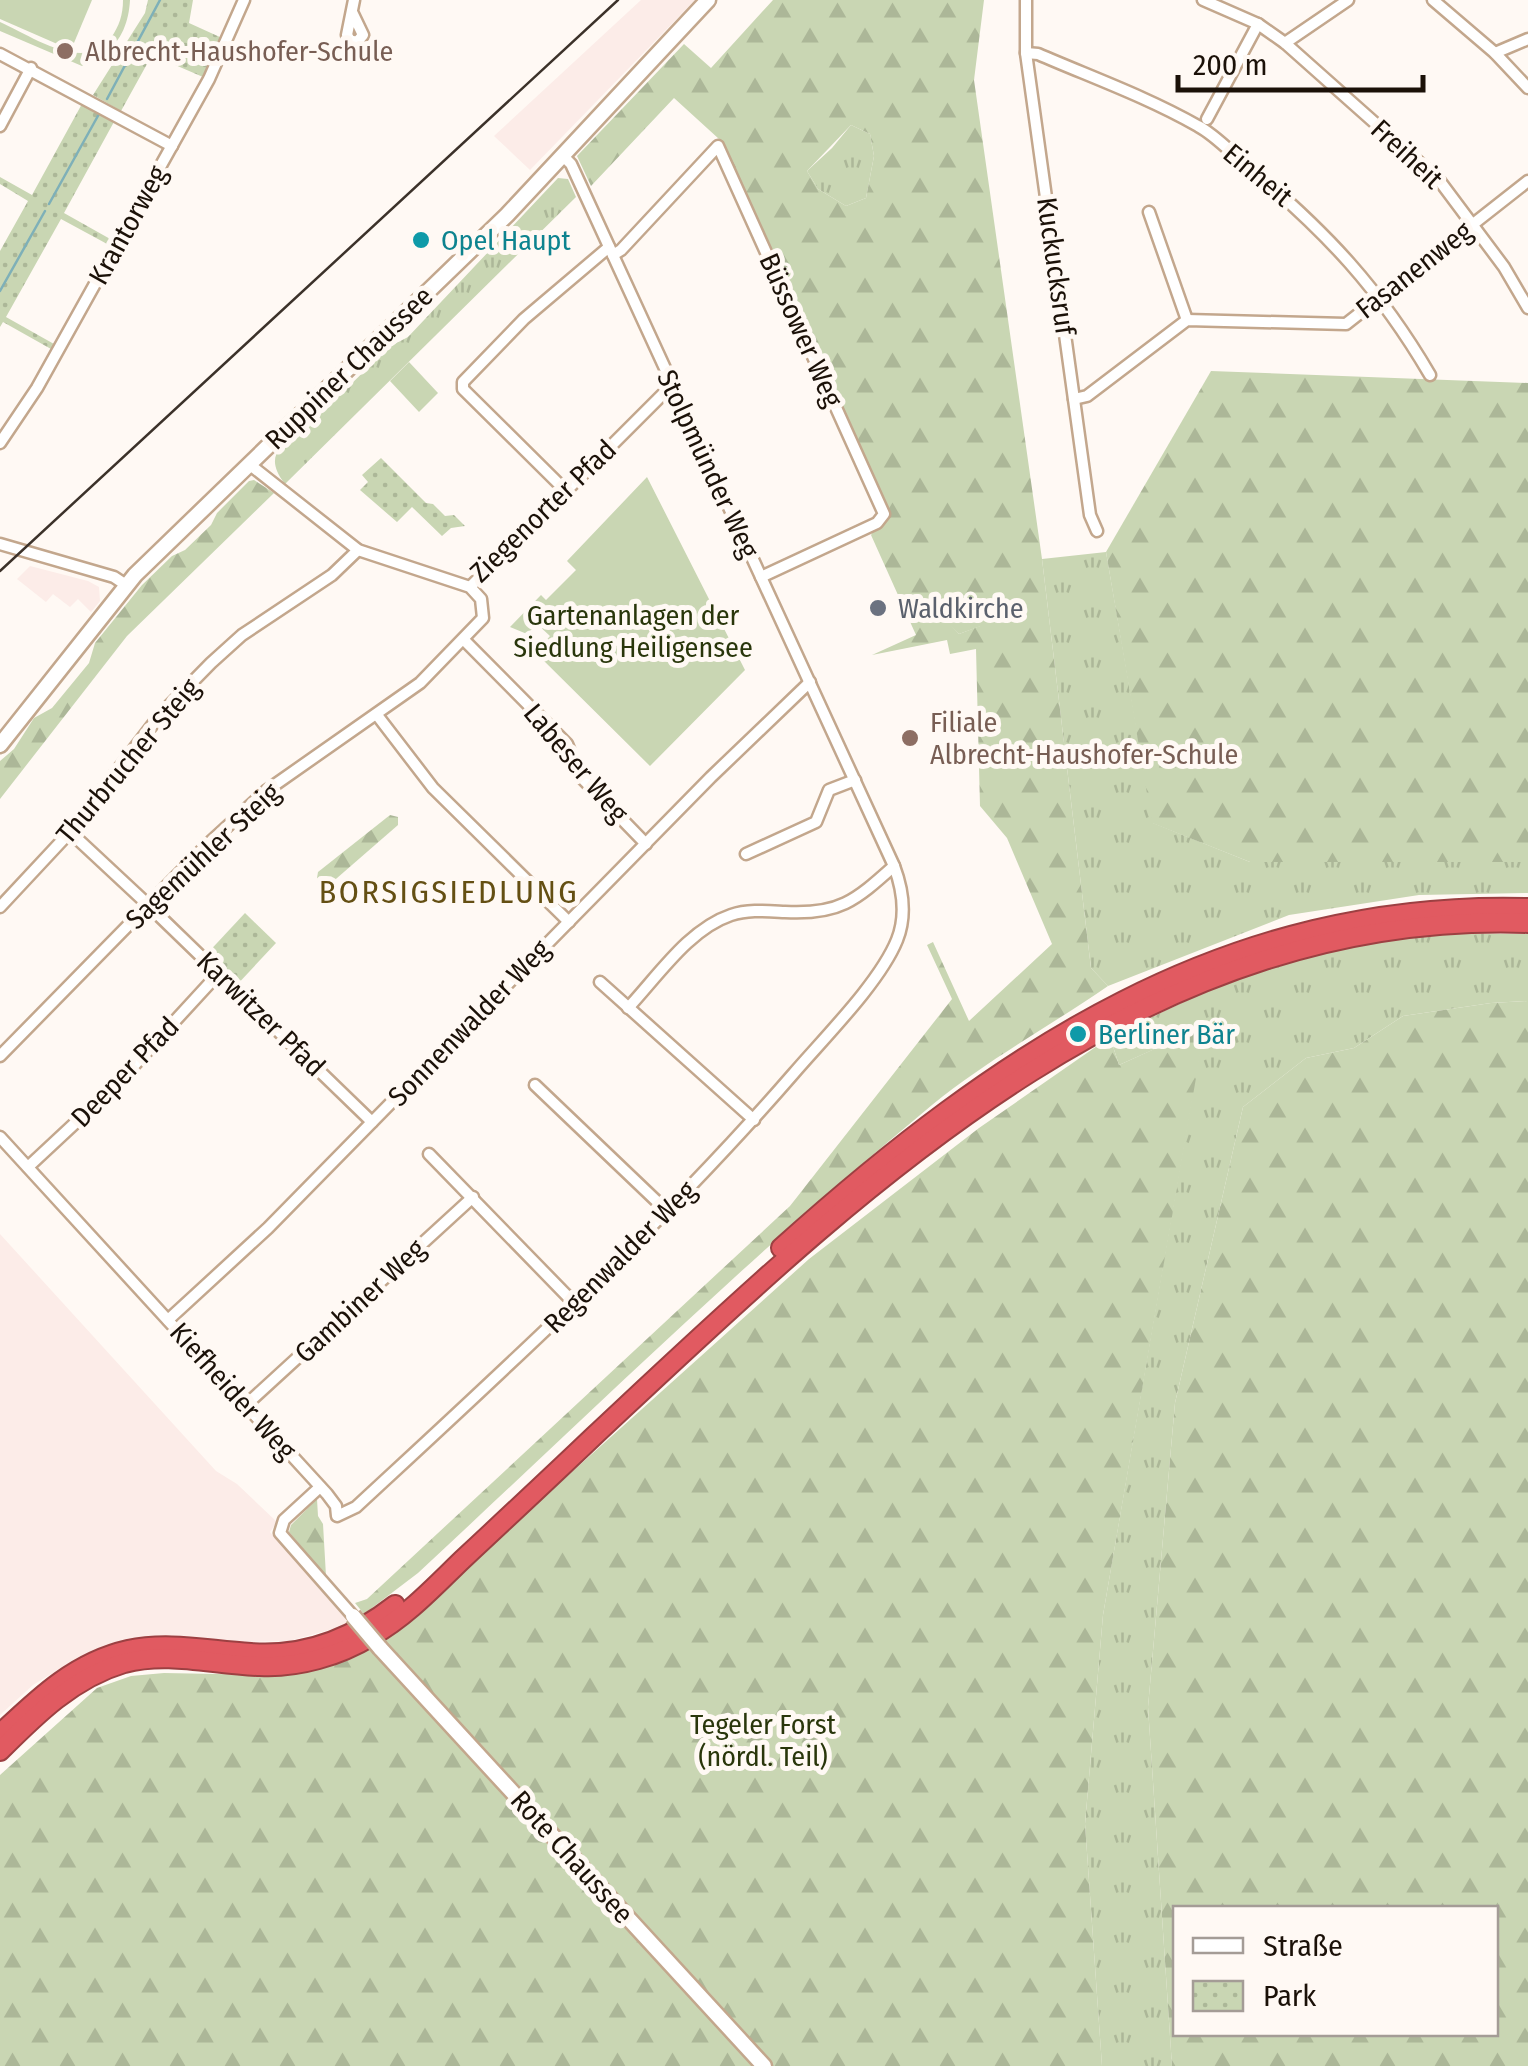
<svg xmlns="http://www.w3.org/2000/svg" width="1528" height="2066" font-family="'Fira Sans Condensed',sans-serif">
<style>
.commercial{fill:#fcece8}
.grass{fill:url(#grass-tufts)}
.forest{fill:url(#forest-firs);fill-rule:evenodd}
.park{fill:url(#park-dots)}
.garden{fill:#c9d6b3}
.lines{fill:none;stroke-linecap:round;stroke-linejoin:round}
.stream{stroke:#7eb0b8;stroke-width:2.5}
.street-casing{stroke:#c3a78d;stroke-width:15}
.secondary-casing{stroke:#c3a78d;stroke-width:19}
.highway-casing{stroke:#9c4042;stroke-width:22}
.street{stroke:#fff;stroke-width:10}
.secondary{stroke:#fff;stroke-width:14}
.highway{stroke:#e15a61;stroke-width:18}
.tram{stroke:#3c322a;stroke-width:2.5}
.secondary-bridge-casing{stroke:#c3a78d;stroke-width:19;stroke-linecap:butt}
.secondary-bridge{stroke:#fff;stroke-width:14}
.education-dot{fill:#8d6e63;stroke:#fff9f4;stroke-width:4}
.culture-dot{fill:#0f9aa8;stroke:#fff9f4;stroke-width:4}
.worship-dot{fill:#6b7280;stroke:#fff9f4;stroke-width:4}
.labels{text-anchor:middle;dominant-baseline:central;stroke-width:10;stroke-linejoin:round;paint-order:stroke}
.education-label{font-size:28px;fill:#785e54;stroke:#fff9f4;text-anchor:start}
.street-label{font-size:28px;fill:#1b1108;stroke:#fff9f4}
.culture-label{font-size:28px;fill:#0d838f;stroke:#fff9f4;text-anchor:start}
.worship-label{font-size:28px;fill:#5b616d;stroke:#fff9f4;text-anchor:start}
.park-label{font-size:28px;fill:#29360b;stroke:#fff9f4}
.quarter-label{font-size:32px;letter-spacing:2.5px;fill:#644f13;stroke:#fff9f4}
</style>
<defs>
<pattern id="grass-tufts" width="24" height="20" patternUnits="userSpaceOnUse" patternTransform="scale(2.5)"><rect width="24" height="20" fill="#c9d6b3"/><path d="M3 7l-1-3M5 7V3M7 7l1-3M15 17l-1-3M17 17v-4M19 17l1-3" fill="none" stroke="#acb798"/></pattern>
<pattern id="forest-firs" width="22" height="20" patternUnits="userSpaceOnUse" patternTransform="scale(2.5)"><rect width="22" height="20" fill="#c9d6b3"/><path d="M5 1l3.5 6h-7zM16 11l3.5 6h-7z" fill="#acb798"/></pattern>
<pattern id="park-dots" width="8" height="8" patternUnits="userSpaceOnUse" patternTransform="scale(2.5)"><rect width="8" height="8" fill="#c9d6b3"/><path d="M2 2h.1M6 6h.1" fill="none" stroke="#acb798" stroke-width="1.8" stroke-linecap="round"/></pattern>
</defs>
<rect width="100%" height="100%" fill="#fff9f4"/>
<!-- commercial -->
<g class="commercial">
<path d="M641 0H695L530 170 494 136Z"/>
<path d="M30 566 88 581 99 587 100 601 91 612 78 599 70 607 53 594 46 602 17 579Z"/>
<path d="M0 1234 216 1471 237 1484 277 1522 270 1532 351 1624 289 1641 242 1642 158 1635 133 1639 74 1660 33 1685 0 1715Z"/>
</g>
<!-- grass -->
<g class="grass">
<path d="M851 125 870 134 874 156 866 198 846 206 818 189 807 171 832 148Z"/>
<path d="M558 178 568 179 576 197 285 484C267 461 274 447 299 435L389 347 408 337Z"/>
<path d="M1106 552 1153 823 1250 862H1528V893L1419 895 1289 915 1108 986 1091 968 1042 559Z"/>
<path d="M965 595 975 599 984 612 981 626 959 634 948 623 943 607Z"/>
<path d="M1430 933 1528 934V1001L1491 1003 1403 1016 1354 1048 1306 1058 1243 1107 1175 1403 1148 1707 1172 2066H1102L1085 1824 1103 1615 1204 1027 1119 1065 1110 1037 1211 989 1311 955Z"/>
</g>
<!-- forest -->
<g class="forest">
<path d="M773 0H984L974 80 1042 559 1091 968 1108 986C1050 1026 987 1060 932 1105 753 1253 588 1415 418 1573L364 1614 355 1603 367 1599 790 1206 952 999 927 945 933 942 969 1021 1052 944 1007 838 980 806 976 649 950 654 947 640 872 655 916 635 871 535 884 514 718 146 719 139 674 98 591 186 577 156 684 44 711 68ZM851 125 870 134 874 156 866 198 846 206 818 189 807 171ZM965 595 975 599 984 612 980 626 959 634 949 623 944 607Z"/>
<path d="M1211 371 1528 383V862H1250L1152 823 1106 552Z"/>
<path d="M254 480 274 493 127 636 0 799V761L14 749 34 718 52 708 89 663 95 643 142 585 172 556 185 550 211 525 217 513 249 481Z"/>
<path d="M390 815 398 817V825L329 885H324L317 878 318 872Z"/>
<path d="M1528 1001V2066H1172L1148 1707 1175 1403 1243 1107 1306 1058 1354 1048 1403 1016 1491 1003ZM1176 1908H1496V2034H1176Z"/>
<path d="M1205 1026 1103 1615 1085 1824 1102 2066H0V1775L97 1688 131 1676 164 1673 276 1675 321 1669 351 1659 387 1638 809 1259 979 1128 1110 1037 1119 1065Z"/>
<path d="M317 1499 318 1516 323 1524 326 1576 289 1532 291 1525Z"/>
</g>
<!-- park -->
<g class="park">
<path d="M148 0H193L189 23 222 38 203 77 152 55 121 111 93 95 145 13Z"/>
<path d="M83 102 115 120 64 213 112 240 109 245 61 219 6 317 54 344 51 349 3 322 0 327V251L28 201 0 184V177L32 195Z"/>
<path d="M381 458 426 503 433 504 445 516 454 515 465 526 451 528 442 536 412 507 397 522 360 490 368 482 362 475Z"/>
<path d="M245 913 276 943 234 988 203 958Z"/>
</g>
<!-- garden -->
<g class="garden">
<path d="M0 0H92L71 50 0 19Z"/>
<path d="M123 0H130C129 20 122 42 104 53 95 59 89 59 82 66L0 31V22C32 36 84 74 111 38 119 26 123 15 123 0Z"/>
<path d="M409 362 438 393 419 412 390 381Z"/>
<path d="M647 477 745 670 650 766 538 655V650L550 636 537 624 527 634 510 627 541 595 546 600 576 570 567 561Z"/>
</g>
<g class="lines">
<!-- stream -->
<g class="stream">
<path d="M107 99 160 0"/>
<path d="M49 204 99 114"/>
<path d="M0 291 45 211"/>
</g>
<!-- street casing -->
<g class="street-casing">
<g id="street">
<path d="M1026 0V53L1090 515 1097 531"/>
<path d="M1203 0 1258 24 1285 43 1439 180 1504 267 1528 308"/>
<path d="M1433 0 1495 53 1528 88"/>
<path d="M352 12 363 35 357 42 350 40 347 35 354 0"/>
<path d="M1285 43 1348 0"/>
<path d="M1026 53 1038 54C1091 77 1147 97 1198 126 1217 136 1234 156 1251 169 1327 233 1379 288 1430 375"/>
<path d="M1495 53 1528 39"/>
<path d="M0 54 172 146"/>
<path d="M1207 119 1258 24"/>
<path d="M0 126 31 68"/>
<path d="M1149 212 1187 320"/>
<path d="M613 255 621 250 718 146 884 514 877 523 761 577"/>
<path d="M1074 399 1087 396 1187 320 1346 324 1528 181"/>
<path d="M0 443 37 388 209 79 244 0"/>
<path d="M566 491 463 389V382L524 319 609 247"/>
<path d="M0 544 114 577 126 585"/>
<path d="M470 587 664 393 673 388"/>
<path d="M464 640 567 744 580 776 646 844"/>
<path d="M377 715 433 788 569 922"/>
<path d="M70 832 144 901"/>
<path d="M746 854 816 822 829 790 855 780"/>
<path d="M149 906 372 1122"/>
<path d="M0 907 70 832 160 715 211 663 242 635 332 575 358 550"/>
<path d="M600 982 754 1120"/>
<path d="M628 1008C658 976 689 929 731 915 748 909 767 911 785 912 839 915 855 901 894 866"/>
<path d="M0 1056 207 845 266 791 420 683 483 618 481 599 470 587 358 550 249 464"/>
<path d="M535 1085 668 1212"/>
<path d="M0 1137 327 1494 336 1506 337 1516 356 1507C507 1367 659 1229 794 1073 825 1037 880 982 897 940 907 915 903 890 894 866L571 164 563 156"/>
<path d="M429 1154 575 1304"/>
<path d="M28 1167 117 1084 219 973"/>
<path d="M168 1320 268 1228 711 777 810 682"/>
<path d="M247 1404 473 1197"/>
<path d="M320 1487 284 1520 280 1533 353 1616"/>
</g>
</g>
<!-- secondary casing -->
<g class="secondary-casing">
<g id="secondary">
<path d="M0 745 135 575 507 215 708 0"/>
<path d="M380 1648 764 2066"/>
</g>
</g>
<!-- highway casing -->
<g class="highway-casing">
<g id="highway">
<path d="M781 1248C998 1053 1225 899 1528 908"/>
<path d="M0 1734C38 1698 75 1662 128 1650 170 1641 210 1651 251 1653 305 1657 353 1638 395 1605"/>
<path d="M0 1751C36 1715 73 1678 124 1663 169 1651 214 1665 260 1666 298 1668 339 1656 372 1636 406 1617 434 1587 462 1560 506 1519 550 1478 594 1436 856 1191 1142 909 1528 923"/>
</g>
</g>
<!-- street -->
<use href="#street" class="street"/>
<!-- secondary -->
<use href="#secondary" class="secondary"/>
<!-- highway -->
<use href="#highway" class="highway"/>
<!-- tram -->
<path class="tram" d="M0 571 618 0"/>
<!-- secondary-bridge casing -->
<g class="secondary-bridge-casing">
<path id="secondary-bridge" d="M353 1616 380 1648"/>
</g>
<!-- secondary-bridge -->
<use href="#secondary-bridge" class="secondary-bridge"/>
</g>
<!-- markers -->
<g class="education-dot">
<circle cx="65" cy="51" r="10"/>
<circle cx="910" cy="738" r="10"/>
</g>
<g class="culture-dot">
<circle cx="421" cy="240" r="10"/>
<circle cx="1078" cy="1034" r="10"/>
</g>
<circle class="worship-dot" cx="878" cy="608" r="10"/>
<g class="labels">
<!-- education labels -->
<g class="education-label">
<text x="85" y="51">Albrecht-Haushofer-Schule</text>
<text x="930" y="722">Filiale<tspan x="930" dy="32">Albrecht-Haushofer-Schule</tspan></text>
</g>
<!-- street labels -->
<g class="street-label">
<text transform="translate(1407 154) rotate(43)">Freiheit</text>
<text transform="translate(1258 175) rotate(40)">Einheit</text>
<text transform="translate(128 225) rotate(-61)">Krantorweg</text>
<text transform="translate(1056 266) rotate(82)">Kuckucksruf</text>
<text transform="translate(1414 270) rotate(-38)">Fasanenweg</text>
<text transform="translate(801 330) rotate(66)">Büssower Weg</text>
<text transform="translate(349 368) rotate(-44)">Ruppiner Chaussee</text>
<text transform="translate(708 464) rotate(65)">Stolpmünder Weg</text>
<text transform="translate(543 511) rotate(-44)">Ziegenorter Pfad</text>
<text transform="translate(128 761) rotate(-50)">Thurbrucher Steig</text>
<text transform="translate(576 763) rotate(50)">Labeser Weg</text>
<text transform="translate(203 856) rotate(-43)">Sagemühler Steig</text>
<text transform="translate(261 1014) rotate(44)">Karwitzer Pfad</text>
<text transform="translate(469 1023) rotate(-46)">Sonnenwalder Weg</text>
<text transform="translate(125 1072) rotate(-46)">Deeper Pfad</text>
<text transform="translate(620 1257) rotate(-45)">Regenwalder Weg</text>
<text transform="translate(360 1301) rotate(-43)">Gambiner Weg</text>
<text transform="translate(233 1391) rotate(48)">Kiefheider Weg</text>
<text transform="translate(572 1857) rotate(48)">Rote Chaussee</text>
</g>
<!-- culture labels -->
<g class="culture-label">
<text x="441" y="240">Opel Haupt</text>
<text x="1098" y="1034">Berliner Bär</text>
</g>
<!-- worship labels -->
<g class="worship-label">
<text x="898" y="608">Waldkirche</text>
</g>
<!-- park labels -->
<g class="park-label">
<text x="633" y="615">Gartenanlagen der<tspan x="633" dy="32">Siedlung Heiligensee</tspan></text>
<text x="763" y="1724">Tegeler Forst<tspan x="763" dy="32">(nördl. Teil)</tspan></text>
</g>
<!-- quarter labels -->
<g class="quarter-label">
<text x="449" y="892">BORSIGSIEDLUNG</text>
</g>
</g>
<!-- legend -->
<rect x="1173" y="1906" width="325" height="130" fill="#fff9f4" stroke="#a49c96" stroke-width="2.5"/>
<rect x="1193" y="1938" width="50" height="15" fill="#ffffff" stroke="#a49c96" stroke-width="2.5"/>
<text x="1263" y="1956" font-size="30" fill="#1b1108">Straße</text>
<rect x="1193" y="1981" width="50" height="30" fill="url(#park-dots)" stroke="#a49c96" stroke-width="2.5"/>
<text x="1263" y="2006" font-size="30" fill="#1b1108">Park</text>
<!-- scale -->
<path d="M1178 75v15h245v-15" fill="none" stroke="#1b1108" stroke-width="5"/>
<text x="1193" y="75" font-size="30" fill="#1b1108" stroke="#fff9f4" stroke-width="8" paint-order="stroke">200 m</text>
</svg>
